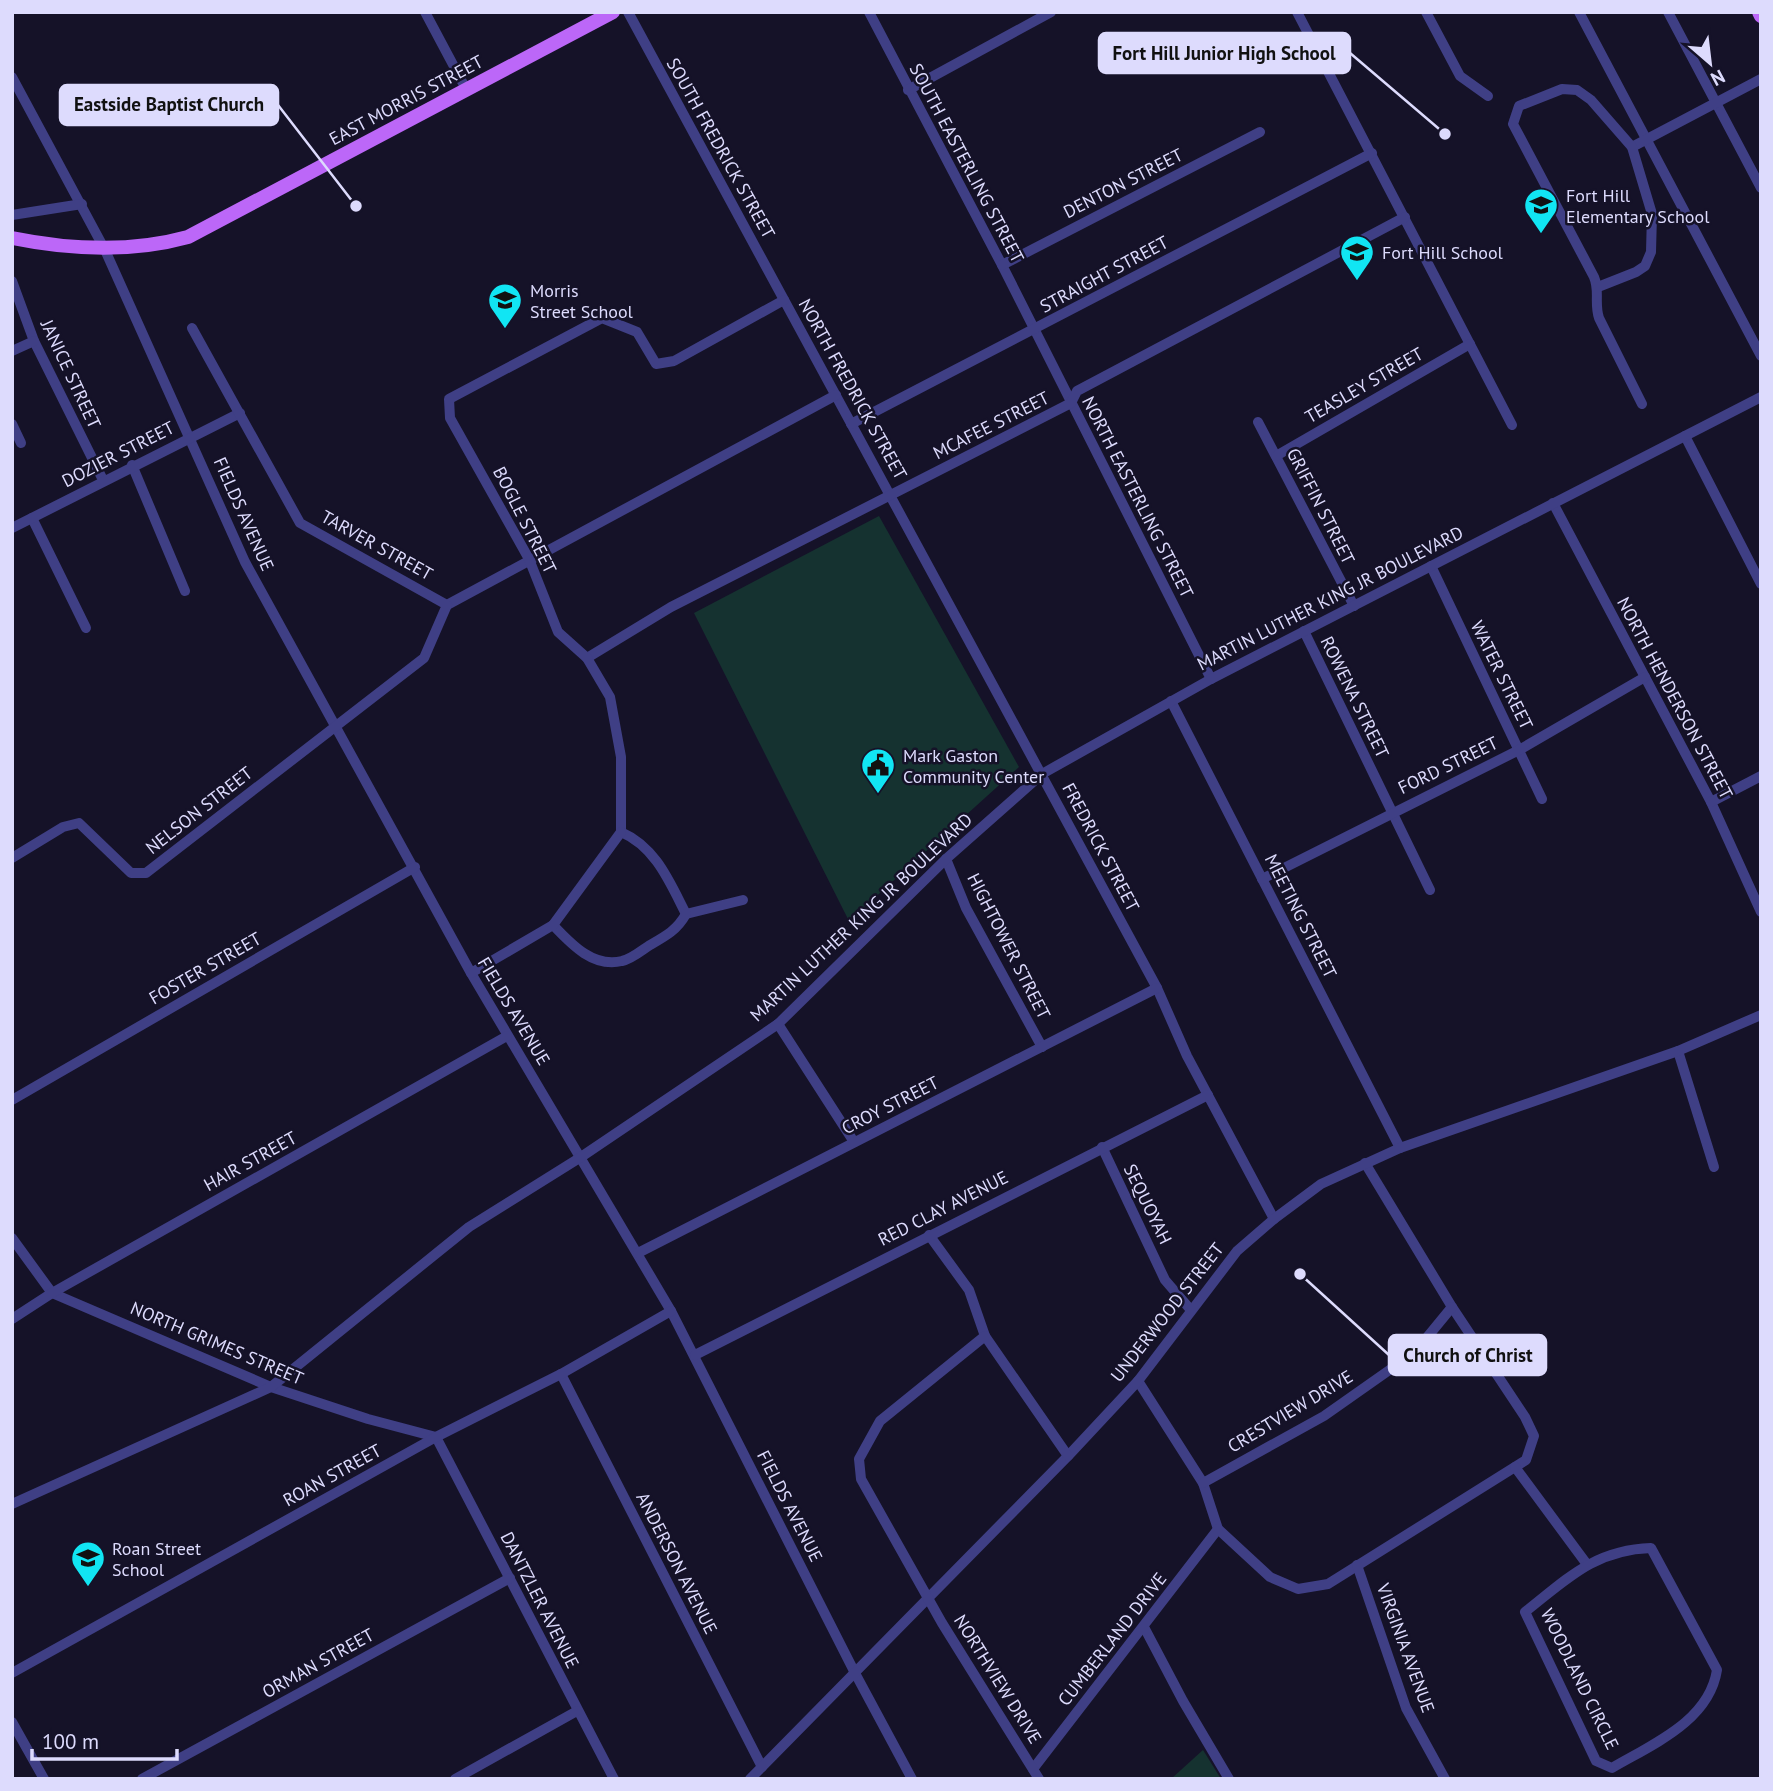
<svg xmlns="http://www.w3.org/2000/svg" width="1773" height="1791" font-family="'PT Sans',sans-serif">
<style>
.green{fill:#153230}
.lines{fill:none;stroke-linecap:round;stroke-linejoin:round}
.minor{stroke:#3f3f85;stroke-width:10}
.major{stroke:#bc67f8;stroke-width:14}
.labels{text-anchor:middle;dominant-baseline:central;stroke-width:5;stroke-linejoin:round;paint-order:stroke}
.street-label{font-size:18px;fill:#dddbfd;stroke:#151228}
.poi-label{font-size:18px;fill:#dddbfd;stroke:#151228;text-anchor:start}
.leader{fill:none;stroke:#dddbfd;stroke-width:2.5}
.callout-dot{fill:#dddbfd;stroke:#151228;stroke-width:2.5}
.callout{fill:#dddbfd;stroke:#dddbfd;stroke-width:2.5}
.callout-label{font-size:19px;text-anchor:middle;font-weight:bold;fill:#111}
</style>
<rect width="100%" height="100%" fill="#151228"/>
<!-- green -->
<g class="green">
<path d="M879 516 1019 767 849 921 694 613Z"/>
<path d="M1203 1750 1221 1779H1171Z"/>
</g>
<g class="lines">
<!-- minor -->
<g class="minor">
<path d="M425 12 466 89"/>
<path d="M628 12 1157 988 1187 1056 1274 1219"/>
<path d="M869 12 1002 265 1211 679"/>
<path d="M1297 12 1512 425"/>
<path d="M1426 12 1460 76 1488 96"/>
<path d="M1579 12 1761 356"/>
<path d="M1668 12 1761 188"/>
<path d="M12 77 105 250 245 562 471 973 671 1311 855 1673 912 1779"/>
<path d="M908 90 1051 12"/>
<path d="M1632 147 1761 79"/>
<path d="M12 215 82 204"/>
<path d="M1002 265 1260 132"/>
<path d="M12 281 34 341 103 480"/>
<path d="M1598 287 1636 272 1645 266 1651 252 1652 214 1632 147 1591 100 1577 90 1562 89 1519 106 1513 124 1594 277C1600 291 1594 303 1599 318L1642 404"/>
<path d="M12 351 34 341"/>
<path d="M1258 422 1354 606"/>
<path d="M12 424 21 443"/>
<path d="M851 424 1372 153"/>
<path d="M1685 436 1761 584"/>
<path d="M1276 456 1470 344"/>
<path d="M132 465 185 591"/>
<path d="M1553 503 1711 802 1761 912"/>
<path d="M32 518 86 628"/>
<path d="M12 528 240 413"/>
<path d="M1431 566 1542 799"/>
<path d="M447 605 836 395"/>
<path d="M1304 631 1430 890"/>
<path d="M587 658 671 607 1071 403 1077 391 1405 217"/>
<path d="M1171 701 1400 1148"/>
<path d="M1711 802 1761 776"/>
<path d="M621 832V757L610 697 587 658 558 632 529 559 450 418 449 399 602 318 637 332 656 364 674 361 784 300"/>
<path d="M621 832C656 847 670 883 686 914"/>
<path d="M12 858 63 827 79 823 131 873H146L424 658 447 605 300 523 192 328"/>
<path d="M946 859 966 908 1042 1047"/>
<path d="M1262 879 1519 750 1645 677"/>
<path d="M686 914 743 900"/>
<path d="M553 925C571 944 593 968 622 961 632 959 642 950 650 945 666 936 677 930 686 914"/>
<path d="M471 973 553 925 621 832"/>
<path d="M778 1024 854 1142"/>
<path d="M1678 1051 1714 1167"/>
<path d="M12 1100 415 867"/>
<path d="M1102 1147 1165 1280 1190 1309"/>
<path d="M929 1235 969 1290 985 1336"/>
<path d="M12 1238 52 1293 271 1387 368 1419 436 1437 614 1779"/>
<path d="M638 1253 1157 988"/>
<path d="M12 1319 52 1293 507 1036"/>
<path d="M695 1355 1208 1095"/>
<path d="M561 1374 762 1767"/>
<path d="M1138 1381 1203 1483 1218 1529 1270 1577 1298 1589 1328 1584 1526 1460 1534 1436 1525 1417 1452 1307 1365 1163"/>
<path d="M1515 1467 1586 1563"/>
<path d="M1203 1483 1324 1416 1415 1352 1452 1307"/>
<path d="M12 1504 271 1387 469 1227 581 1157 778 1024 946 859 1042 774 1211 679 1761 397"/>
<path d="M1651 1548 1717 1670C1709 1721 1653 1744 1612 1768L1596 1761 1525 1612C1567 1579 1594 1550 1651 1548Z"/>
<path d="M1357 1565 1406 1708 1445 1779"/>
<path d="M1144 1627 1183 1701 1229 1779"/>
<path d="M12 1673 436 1437 561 1374 671 1311"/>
<path d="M12 1722 44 1779"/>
<path d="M1033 1769 1218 1529"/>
<path d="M142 1779 510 1578"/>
<path d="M455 1779 577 1711"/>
<path d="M750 1779 1068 1456 1138 1381 1237 1251 1274 1219 1321 1184 1400 1148 1678 1051 1761 1015"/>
<path d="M1039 1779 942 1623 861 1479 859 1459 880 1421 985 1336 1068 1456"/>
</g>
<!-- major -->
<g class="major">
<path d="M1759 12 1761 16"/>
<path d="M12 238C71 250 130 253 188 237L613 12"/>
</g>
</g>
<!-- icons -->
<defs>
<g id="school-pin" transform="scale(1.75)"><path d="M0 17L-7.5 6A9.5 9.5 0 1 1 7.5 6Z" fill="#11e5f3" stroke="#151228"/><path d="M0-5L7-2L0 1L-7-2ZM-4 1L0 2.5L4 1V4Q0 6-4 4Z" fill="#111"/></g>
<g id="civic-pin" transform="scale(1.75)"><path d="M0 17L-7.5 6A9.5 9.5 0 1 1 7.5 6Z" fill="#11e5f3" stroke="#151228"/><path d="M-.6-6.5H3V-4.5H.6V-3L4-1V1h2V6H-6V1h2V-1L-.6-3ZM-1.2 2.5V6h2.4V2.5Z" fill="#111"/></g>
</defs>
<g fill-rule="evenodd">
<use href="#school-pin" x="1541" y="205"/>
<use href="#school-pin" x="1357" y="252"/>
<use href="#school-pin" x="505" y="300"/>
<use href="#civic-pin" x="878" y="765"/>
<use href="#school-pin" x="88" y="1558"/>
</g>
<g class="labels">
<!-- street labels -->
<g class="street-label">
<text transform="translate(406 100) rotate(-28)">EAST MORRIS STREET</text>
<text transform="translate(721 148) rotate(61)">SOUTH FREDRICK STREET</text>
<text transform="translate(967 163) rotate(62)">SOUTH EASTERLING STREET</text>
<text transform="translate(1123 183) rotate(-27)">DENTON STREET</text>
<text transform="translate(1104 274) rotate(-28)">STRAIGHT STREET</text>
<text transform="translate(71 374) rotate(65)">JANICE STREET</text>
<text transform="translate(1364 385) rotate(-30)">TEASLEY STREET</text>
<text transform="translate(853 389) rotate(61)">NORTH FREDRICK STREET</text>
<text transform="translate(991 425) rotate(-27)">MCAFEE STREET</text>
<text transform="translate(118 454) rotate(-27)">DOZIER STREET</text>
<text transform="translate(1138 497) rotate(63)">NORTH EASTERLING STREET</text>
<text transform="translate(1321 506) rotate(63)">GRIFFIN STREET</text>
<text transform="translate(244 514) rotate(66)">FIELDS AVENUE</text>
<text transform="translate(525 520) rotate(63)">BOGLE STREET</text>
<text transform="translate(377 545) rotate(29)">TARVER STREET</text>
<text transform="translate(1330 598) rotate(-27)">MARTIN LUTHER KING JR BOULEVARD</text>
<text transform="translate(1502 675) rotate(64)">WATER STREET</text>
<text transform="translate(1355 697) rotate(64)">ROWENA STREET</text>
<text transform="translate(1675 698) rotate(62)">NORTH HENDERSON STREET</text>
<text transform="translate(1448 765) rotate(-26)">FORD STREET</text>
<text transform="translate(199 810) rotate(-38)">NELSON STREET</text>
<text transform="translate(1101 847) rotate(62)">FREDRICK STREET</text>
<text transform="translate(1301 916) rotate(63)">MEETING STREET</text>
<text transform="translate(861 917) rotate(-43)">MARTIN LUTHER KING JR BOULEVARD</text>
<text transform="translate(1009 946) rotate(63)">HIGHTOWER STREET</text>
<text transform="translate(205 968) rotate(-30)">FOSTER STREET</text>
<text transform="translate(514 1011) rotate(59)">FIELDS AVENUE</text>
<text transform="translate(890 1105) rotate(-27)">CROY STREET</text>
<text transform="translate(250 1161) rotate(-29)">HAIR STREET</text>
<text transform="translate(1148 1204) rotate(64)">SEQUOYAH</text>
<text transform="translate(943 1208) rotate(-27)">RED CLAY AVENUE</text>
<text transform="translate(1167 1312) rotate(-52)">UNDERWOOD STREET</text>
<text transform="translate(217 1343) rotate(23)">NORTH GRIMES STREET</text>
<text transform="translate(1290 1411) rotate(-31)">CRESTVIEW DRIVE</text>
<text transform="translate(332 1475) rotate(-29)">ROAN STREET</text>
<text transform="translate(790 1506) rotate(63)">FIELDS AVENUE</text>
<text transform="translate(677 1563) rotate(63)">ANDERSON AVENUE</text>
<text transform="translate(540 1600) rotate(63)">DANTZLER AVENUE</text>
<text transform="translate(1112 1639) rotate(-52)">CUMBERLAND DRIVE</text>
<text transform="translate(1406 1648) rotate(70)">VIRGINIA AVENUE</text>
<text transform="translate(318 1663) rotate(-29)">ORMAN STREET</text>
<text transform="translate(998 1679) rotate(58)">NORTHVIEW DRIVE</text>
<text transform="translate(1580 1679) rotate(64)">WOODLAND CIRCLE</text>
</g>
<!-- poi labels -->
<g class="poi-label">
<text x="1566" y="195">Fort Hill<tspan x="1566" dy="21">Elementary School</tspan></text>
<text x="1382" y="252">Fort Hill School</text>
<text x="530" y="290">Morris<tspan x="530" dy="21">Street School</tspan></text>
<text x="903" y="755">Mark Gaston<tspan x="903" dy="21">Community Center</tspan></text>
<text x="112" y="1548">Roan Street<tspan x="112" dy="21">School</tspan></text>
</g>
</g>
<!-- callouts -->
<path class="leader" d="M1445 134L1350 53M356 206L278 105M1300 1274L1389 1355"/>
<g class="callout-dot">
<circle cx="1445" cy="134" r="7"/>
<circle cx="356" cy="206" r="7"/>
<circle cx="1300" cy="1274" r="7"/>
</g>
<g class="callout">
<rect x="1099" y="33" width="251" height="40" rx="7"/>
<rect x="60" y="85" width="218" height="40" rx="7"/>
<rect x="1389" y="1335" width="157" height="40" rx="7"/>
</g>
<g class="callout-label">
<text x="1224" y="60">Fort Hill Junior High School</text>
<text x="169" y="111">Eastside Baptist Church</text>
<text x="1468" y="1362">Church of Christ</text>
</g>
<!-- border -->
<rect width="1773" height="1791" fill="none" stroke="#dddbfd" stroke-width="28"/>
<!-- north arrow -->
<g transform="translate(1710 63) rotate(152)" stroke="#151228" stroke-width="5" paint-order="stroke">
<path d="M0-5L12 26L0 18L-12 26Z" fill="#dddbfd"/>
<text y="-10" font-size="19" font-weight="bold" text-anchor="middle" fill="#dddbfd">N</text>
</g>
<!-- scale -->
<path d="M32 1749v10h145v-10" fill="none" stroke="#dddbfd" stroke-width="3.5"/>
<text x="42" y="1749" font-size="21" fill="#dddbfd" stroke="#151228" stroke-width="5" paint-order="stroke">100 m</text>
</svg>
